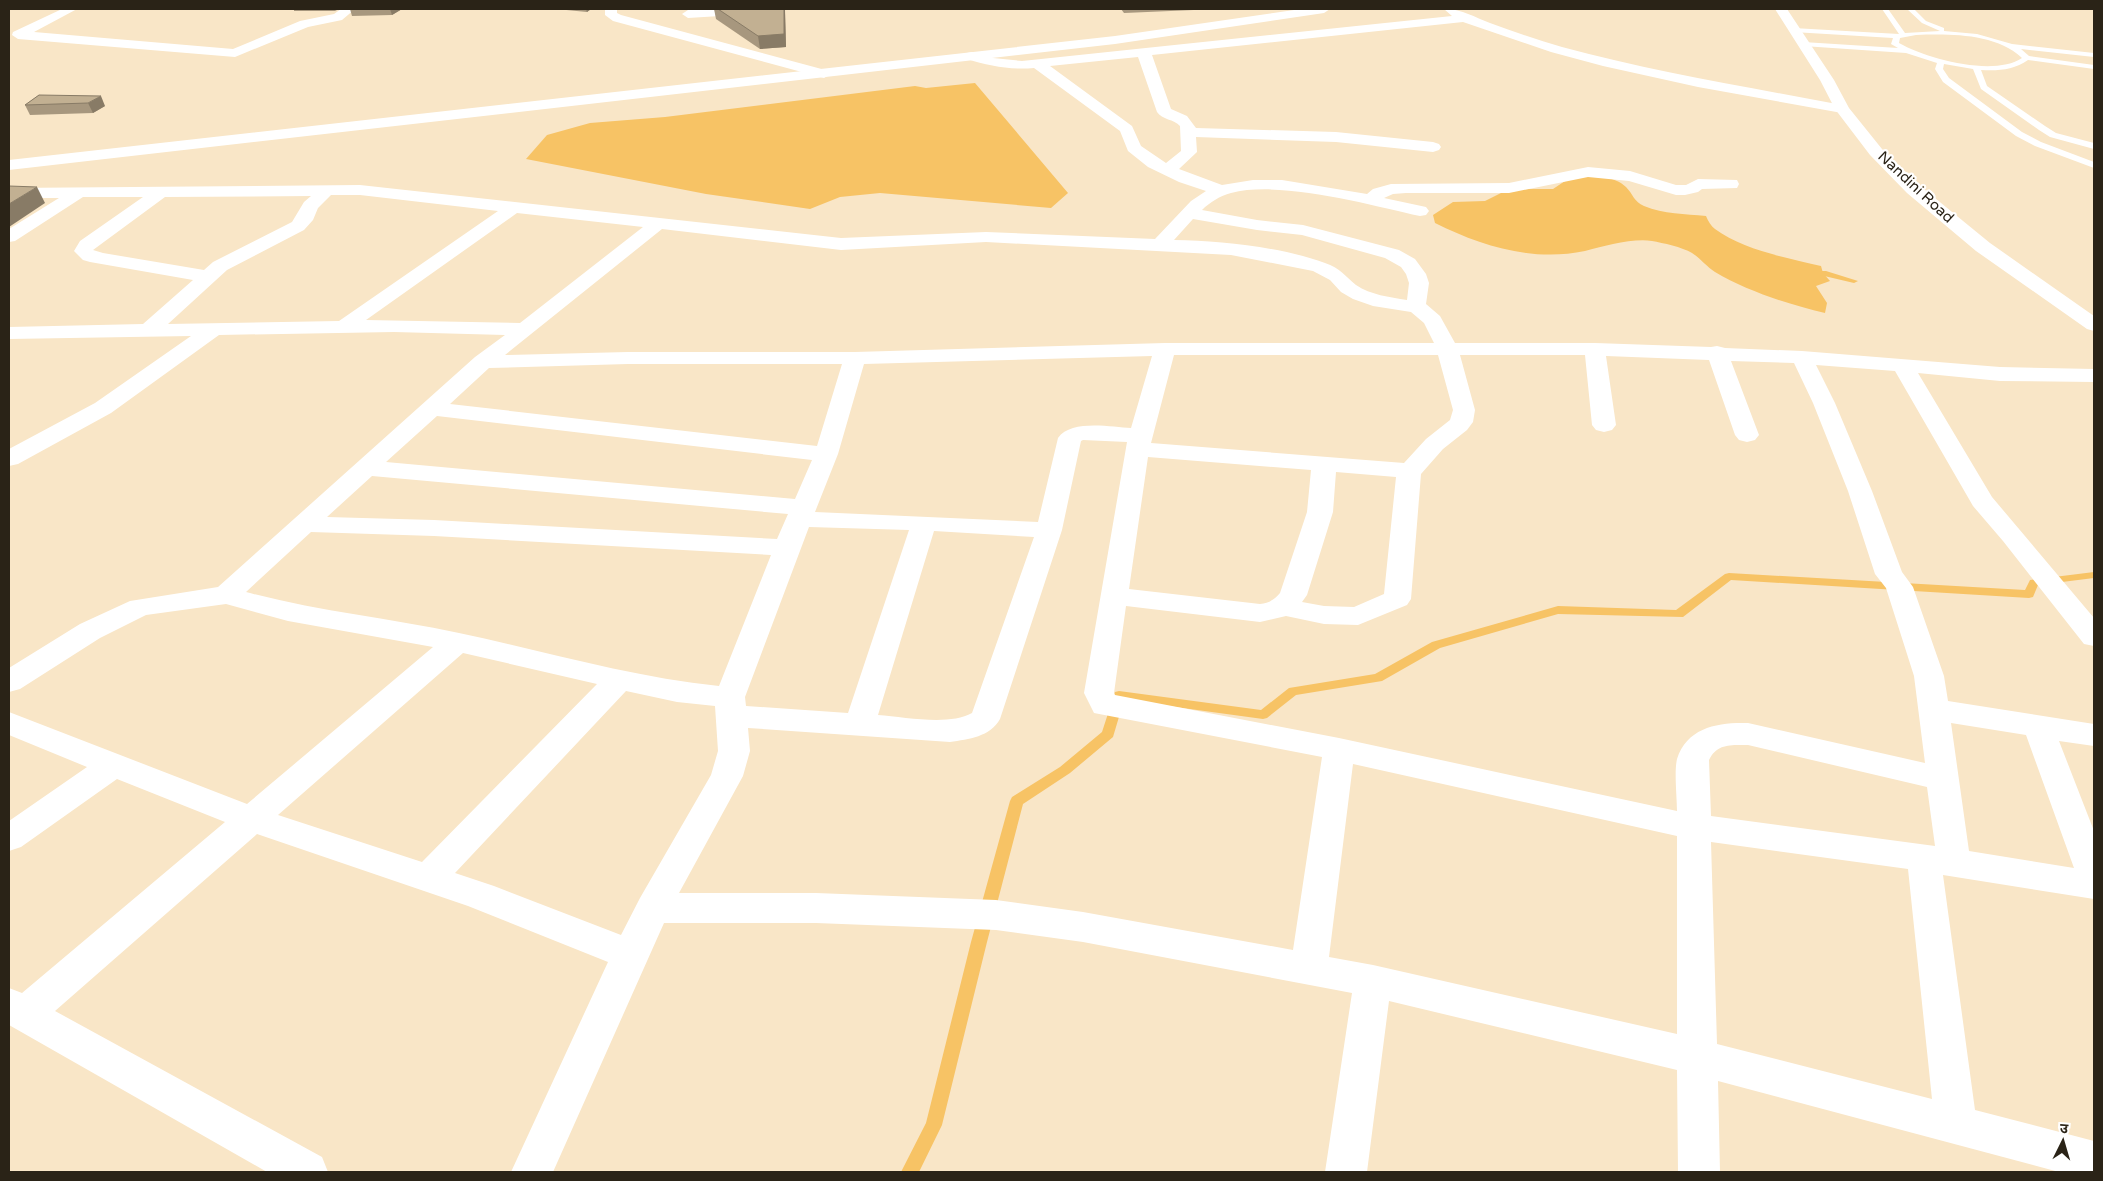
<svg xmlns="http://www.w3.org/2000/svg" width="2103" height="1181" font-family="'Varela Round','Noto Sans Devanagari',sans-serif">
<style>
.water{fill:#f7c365}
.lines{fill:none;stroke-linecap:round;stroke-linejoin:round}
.stream{fill:#f7c365;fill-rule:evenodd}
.lane{fill:#fff;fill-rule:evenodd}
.street{fill:#fff;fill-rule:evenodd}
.secondary{fill:#fff;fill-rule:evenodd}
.primary{fill:#fff;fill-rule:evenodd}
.wall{fill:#a7977e}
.shaded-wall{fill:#887b66}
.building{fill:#c2b092;stroke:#887b66}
.labels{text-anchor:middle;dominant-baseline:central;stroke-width:4.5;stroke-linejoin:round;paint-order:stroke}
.far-street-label{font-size:15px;fill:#2a2317;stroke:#fff}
</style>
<rect width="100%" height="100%" fill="#f9e6c7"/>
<!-- water -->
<g class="water">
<path d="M975 83 1068 193 1051 208 880 193 840 197 810 209 706 194 526 159 547 135 590 123 665 117 915 86 926 88Z"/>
<path d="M1574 175C1591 176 1614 175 1626 187 1633 194 1634 202 1644 206 1664 214 1685 214 1706 216 1708 221 1711 226 1715 229 1743 250 1788 258 1821 266L1823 273 1830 281 1816 286 1827 303 1825 313C1790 305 1747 291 1715 272 1707 267 1700 258 1692 253 1682 247 1663 243 1652 241 1633 238 1604 246 1585 251 1533 262 1481 246 1435 223L1433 215 1453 202 1485 201 1501 193 1520 189H1553Z"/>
</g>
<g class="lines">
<!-- stream -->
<g class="stream">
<path d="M1820 271H1826L1858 281 1854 283 1820 275Z"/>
<path d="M2094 572V578L2038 585 2033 597 2029 598 1731 580 1683 617 1558 614 1440 648 1382 681 1296 695 1267 718 1263 719 1124 700 1113 737 1070 773 1023 804 987 942 942 1125 919 1172H901L926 1123 971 942 1010 801 1012 797 1060 767 1102 732 1115 692 1119 691 1261 710 1289 688 1375 674 1432 642 1558 606 1676 610 1725 574 1729 573 2025 590 2030 580Z"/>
</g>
<!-- lane -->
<path class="lane" d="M1882 9H1888L1905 33 1940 31 1922 23 1907 9H1914L1926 21 1944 28V31L1977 34 2012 44 2094 53V57L2021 49 2029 56 2094 65V69L2028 60C2014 70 1998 71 1981 70L1987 86 2045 126 2056 133 2094 143V149L2050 137 2039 130 1981 89 1973 69 1944 64 1943 69 1949 78 2022 132 2041 142 2094 162V168L2035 146 2016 136 1943 82 1935 69 1937 63 1906 53 1803 46 1799 44 1803 42 1898 48 1891 44 1893 38 1793 32 1789 30 1793 28 1899 34ZM1916 35C1950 34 1995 33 2022 58 1994 77 1927 59 1899 43L1900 38Z"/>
<!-- street -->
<g class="street">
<path d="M62 9H77L34 32 233 49 300 21 334 14 341 9H355L342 20 308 27 235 57 18 39 12 35 13 32Z"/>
<path d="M605 9H617V13L621 15 829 71 831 74 824 78 613 21 605 15Z"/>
<path d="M712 9H772L766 13 688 18 682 14 688 10Z"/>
<path d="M1444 9C1460 8 1474 17 1490 23 1514 32 1538 40 1562 47 1654 72 1748 87 1842 105L1847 106 1849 109 1847 112 1842 113 1698 87 1603 66 1551 52 1463 22 1152 55 1171 109 1187 116 1196 128 1336 132 1433 142 1439 144 1441 147 1439 150 1433 152 1336 142 1196 137 1197 152 1179 169 1222 185 1253 180H1282L1367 194 1373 189 1391 184 1509 183 1588 167 1630 171 1676 185H1686L1698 179 1737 180 1739 184 1737 188 1702 189 1698 192 1685 195H1676L1629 181 1588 177 1509 193H1406L1393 194 1384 198 1426 207 1429 211 1426 215 1420 216C1370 205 1281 180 1231 193 1220 196 1210 202 1202 210L1257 220 1303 225 1399 250 1415 259 1426 274 1429 283 1426 304 1440 316 1455 343H1595L1711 347 1717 346 1725 348 1802 351 2000 367 2094 369V382L2000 381 1918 373 1992 497 2094 618V646L2084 644 2003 541 1973 506 1895 371 1816 365 1835 403 1872 491 1902 572 1913 587 1944 676 1948 701 2094 724V746L2059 741 2094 831V899L1943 875 1975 1110 2094 1141V1172H2059L1718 1081 1720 1172H1678L1677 1070 1389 1001 1367 1172H1325L1352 993 1083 942 996 930 816 923H664L553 1172H511L608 962 468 906 257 834 55 1011 322 1157 328 1172H267L9 1025V988L22 993 225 822 117 779 21 847 9 851V821L87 767 9 735V712L247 804 433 647 288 621 226 604 146 615 100 638 20 689 9 692V668L80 624 130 601 218 587 475 357 505 335 394 332 219 335 111 413 18 464 9 466V449L95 403 191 336 9 339V327L143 324 193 280 90 262 83 260 74 251 80 241 143 197H83L15 241 9 242V229L59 198H9V188L360 185 841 238 986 232 1155 239 1191 201 1206 191 1179 182 1148 167 1128 151 1120 131 1034 68C1011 70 989 66 967 59L965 56 967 53 972 52 993 58 1022 61 1452 16ZM1138 57 1157 112C1162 120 1174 119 1180 126L1181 151 1166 163 1141 146 1132 126 1050 66ZM331 195H360L498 211 339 321 168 324 227 270 304 230 313 220 318 208ZM311 196 304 202 292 222 213 262 204 270 103 253 93 250 165 197ZM517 213 643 227 520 323 366 320ZM1193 219 1257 230 1302 235 1385 258 1401 267 1406 274 1409 283 1407 300C1389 297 1371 295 1356 285 1345 276 1340 268 1325 263 1282 247 1221 241 1174 240ZM662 229 841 250 986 242 1231 255 1313 271 1330 280 1341 292 1353 299 1373 306 1411 312 1424 323 1434 343H1165L855 352H628L505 355ZM1174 355H1438L1453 410 1450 420 1426 439 1404 463 1151 443ZM1460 355H1585L1592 425 1596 430 1604 432 1612 430 1616 425 1606 356 1709 360 1735 435 1739 440 1747 442 1755 440 1759 435 1731 361 1794 363 1813 403 1848 491 1875 574 1886 588 1914 676 1925 763 1748 723C1719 722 1687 727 1677 759 1674 772 1677 797 1677 811L1339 738 1115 695 1114 693 1126 606 1260 622 1286 616 1324 624 1358 625 1407 605 1411 599 1421 474 1443 449 1467 430 1473 422 1475 410ZM1152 356 1131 428C1111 427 1071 419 1058 438L1038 522 815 512 838 454 864 364ZM628 364H842L817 446 450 404 489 368ZM437 416 812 460 795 499 386 462ZM1083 440 1127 442 1084 693 1094 713 1322 757 1293 950 1083 912 996 900 816 893H679L743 776 750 751 748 728 950 742C969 739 990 737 1000 719L1062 530 1081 441ZM1148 457 1311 470 1307 512 1280 593C1274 600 1269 603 1260 604L1129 589ZM1336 472 1396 477 1384 594 1354 607 1324 606 1302 602 1307 595 1333 512ZM372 476 788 514 777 539 434 520 327 517ZM809 527 909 530 848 713 746 706 745 697ZM934 531 1034 537 972 713C949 726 905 717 878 715ZM311 532 434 536 771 555 719 686C631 677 545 651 459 633 388 618 316 611 246 592ZM463 653 597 684 422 862 278 815ZM626 691 677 702 715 706 718 751 711 775 640 898 621 935 494 886 455 873ZM1951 723 2026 735 2074 868 1969 851ZM1748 745 1927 787 1935 846 1711 816 1709 760C1717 743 1732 745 1748 745ZM1353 764 1677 836V1034L1373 965 1329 957ZM1711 842 1908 869 1932 1099 1717 1044Z"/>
</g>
<!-- secondary -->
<path class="secondary" d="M1301 9H1330L1324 13 1115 44 9 170V160L1115 36Z"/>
<!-- primary -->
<path class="primary" d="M1775 9H1787L1834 80 1849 108 1882 149 1919 185 1990 243 2094 316V331L2087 329 1976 251 1907 193 1870 155 1835 109 1820 80Z"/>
</g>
<!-- wall -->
<g class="wall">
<path d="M294 9H339L335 11H294Z"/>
<path d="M350 9H402L392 15 352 16Z"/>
<path d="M556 9H591L587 12Z"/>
<path d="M714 9H785L786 47 760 49 716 19Z"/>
<path d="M1121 9H1217L1124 13Z"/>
<path d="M39 95 105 106 93 113 30 115 25 105Z"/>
</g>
<!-- shaded-wall -->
<g class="shaded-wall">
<path d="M390 9H402L392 15Z"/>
<path d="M586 9H591L587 12Z"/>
<path d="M784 9H785V13L786 47 760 49 758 36Z"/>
<path d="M101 96 105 106 93 113 88 103Z"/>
<path d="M37 187 45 203 9 227V204Z"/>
</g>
<!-- building -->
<g class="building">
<path d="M718 9H784V34L758 36Z"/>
<path d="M39 95 101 96 88 103 25 105Z"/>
<path d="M9 186 37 187 9 204Z"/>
</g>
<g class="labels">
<!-- far-street labels -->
<g class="far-street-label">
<text transform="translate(1916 187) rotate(43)">Nandini Road</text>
</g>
</g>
<!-- border -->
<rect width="2103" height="1181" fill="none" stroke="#2a2317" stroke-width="20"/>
<!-- north arrow -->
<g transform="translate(2063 1141) rotate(5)" stroke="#ffffff" stroke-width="4" paint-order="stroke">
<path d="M0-4L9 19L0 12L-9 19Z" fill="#2a2317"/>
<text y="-8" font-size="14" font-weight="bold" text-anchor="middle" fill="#2a2317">उ</text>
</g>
</svg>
